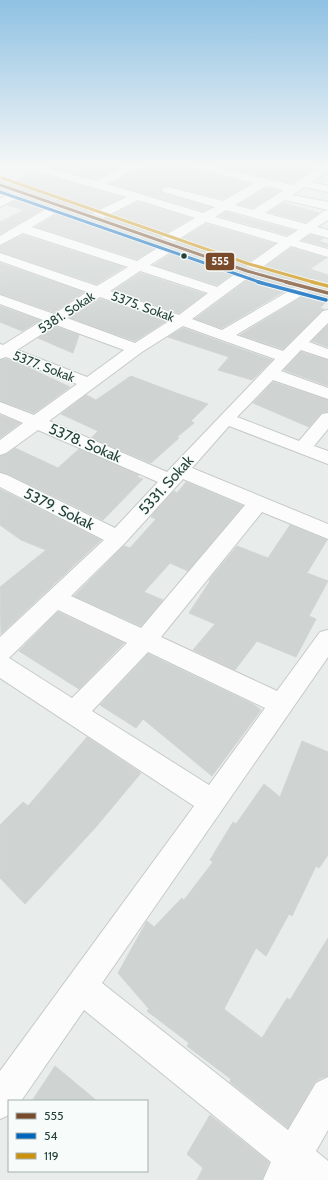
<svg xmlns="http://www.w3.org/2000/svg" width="328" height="1180" font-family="Cabin,sans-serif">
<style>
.building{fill:#cfd4d2;stroke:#d1d6d4}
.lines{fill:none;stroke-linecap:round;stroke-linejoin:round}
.minor-casing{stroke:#c5cac8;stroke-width:2}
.major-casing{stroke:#c3ccc9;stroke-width:2}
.minor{fill:#fcfcfc;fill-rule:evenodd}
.major{fill:#cfd7d5;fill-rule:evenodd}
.bus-1-far1-casing{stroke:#f7fbf9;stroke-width:4.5}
.bus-1-casing{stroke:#f7fbf9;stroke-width:5.5}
.bus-2-far1-casing{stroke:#f7fbf9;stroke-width:4.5}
.bus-2-casing{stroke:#f7fbf9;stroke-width:5.5}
.bus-3-far1-casing{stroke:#f7fbf9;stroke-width:4.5}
.bus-3-casing{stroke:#f7fbf9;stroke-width:5.5}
.bus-1-far1{stroke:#7a4b2a;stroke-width:3}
.bus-1{stroke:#7a4b2a;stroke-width:3.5}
.bus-2-far1{stroke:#0065bd;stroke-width:3}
.bus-2{stroke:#0065bd;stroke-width:3.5}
.bus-3-far1{stroke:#cd920c;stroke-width:3}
.bus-3{stroke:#cd920c;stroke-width:3.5}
.bus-dot{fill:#24423a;stroke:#f7fbf9;stroke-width:1.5}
.labels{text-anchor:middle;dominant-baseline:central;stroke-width:3;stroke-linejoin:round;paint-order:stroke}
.far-street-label{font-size:13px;fill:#24423a;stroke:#f7fbf9}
.street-label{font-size:15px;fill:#24423a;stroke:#f7fbf9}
.line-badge{stroke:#f7fbf9;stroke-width:1.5}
.badge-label{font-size:11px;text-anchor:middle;font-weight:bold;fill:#fff}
</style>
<rect width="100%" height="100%" fill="#e8edeb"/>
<!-- building -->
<g class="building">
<path d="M48 165H124L96 179 46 166Z"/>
<path d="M143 165H188L190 168 250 184 223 199 168 186 161 189 164 193 211 207 203 211 111 184Z"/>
<path d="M215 165H320L292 183Z"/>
<path d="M34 172 123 197 92 212 10 184Z"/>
<path d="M266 188 280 191 253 208 239 204Z"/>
<path d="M22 198 47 207 0 234V222L24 210 8 205Z"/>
<path d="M138 202 191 218 162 236 108 217Z"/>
<path d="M284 203 319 213 306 222 269 212Z"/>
<path d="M60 212 89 222 158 246 137 259 36 227Z"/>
<path d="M226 212 294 231 287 235 219 216Z"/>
<path d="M206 224 275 244 246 264 178 241Z"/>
<path d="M23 235 124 267 97 284 0 252V246Z"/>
<path d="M310 235 323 238 319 241 328 244V247L302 240Z"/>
<path d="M291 248 326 258 310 269 328 275V287L262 269Z"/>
<path d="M174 252 234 273 217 285 154 265Z"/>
<path d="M0 263 84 292 54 312 0 294Z"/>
<path d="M140 273 205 294 179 313 113 291Z"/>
<path d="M250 278 290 288 222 328 195 319Z"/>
<path d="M308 293 328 298V300L320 308 324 309 283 349 240 335Z"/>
<path d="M100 299 166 321 135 341 70 318Z"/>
<path d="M0 306 40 320 22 331 0 322Z"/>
<path d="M328 325V347L312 341Z"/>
<path d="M56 327 79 335 73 353 38 338Z"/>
<path d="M183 328 272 360 252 380 218 370 229 357 168 337Z"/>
<path d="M301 352 328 360V386L284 370Z"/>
<path d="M6 359 27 367 70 387 34 413 0 401V360Z"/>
<path d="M131 376 176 393 208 404 191 421 194 423 177 437 179 438 151 463 91 438 98 431 61 414 86 395 96 400Z"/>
<path d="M273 382 328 400V412L321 413 309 427 253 403Z"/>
<path d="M0 415 20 423 0 438Z"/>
<path d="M15 448 58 468 79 449 139 475 137 477 143 479 103 520 8 474 0 472V456L7 454Z"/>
<path d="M186 482 243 506 188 571 170 563 144 592 163 600 141 626 74 596 124 546 130 548 156 519 151 517 157 509 174 491 177 493Z"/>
<path d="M0 489 101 540 1 634 0 587 46 550 21 540 0 525Z"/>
<path d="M290 525 327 540 307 573 328 581 309 616 316 619 296 657 257 641 235 670 193 650 215 624 189 613 210 581 209 580 237 546 268 558Z"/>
<path d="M58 612 124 643 79 689 19 651Z"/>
<path d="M148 654 253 704 261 710 212 776 143 719 136 728 100 705Z"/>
<path d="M87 737 141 773 95 828 25 904 0 878V825L23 802 28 806Z"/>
<path d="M302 741 328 752V855L319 868 316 866 292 916 289 914 266 956 256 948 224 1009 262 1038 287 998 290 1000 328 938V1076L321 1078 315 1082 288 1128 230 1082 231 1079 187 1046 189 1043 147 1011 149 1009 118 973 147 921 154 927 182 898 184 900 213 862 210 860 233 822 236 824 264 784 280 797Z"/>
<path d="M55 1066 97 1101H32Z"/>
<path d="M210 1115 269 1162 262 1180H197L203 1168 187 1154Z"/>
</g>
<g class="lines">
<!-- minor casing -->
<g class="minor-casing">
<g id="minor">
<path d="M0 165H10L0 171Z"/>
<path d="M20 165H38L96 181 128 165H142L107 184 203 213 215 207 164 192 162 190 164 188 168 187 223 201 254 183 190 167 189 165H208L292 185 323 165H328V172L312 182 328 186V192L304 187 293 195 328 202V210L285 200 265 213 306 224 324 211 328 210V220L317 227 328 230V238L310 233 299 241 328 249V257L291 246 192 319 222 330 301 284 306 283 311 284 313 287 311 290 236 335 283 351 323 311 328 310V323L309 342 328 349V359L301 350 281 371 328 388V399L273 380 237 417 299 441 322 414 328 413V429L314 446 328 451V464L229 426 192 468 328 524V539L262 512 161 637 277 691 320 632 328 630V657L102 983 288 1130 316 1083 328 1077V1130L316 1151 328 1161V1180H263L271 1162 84 1010 21 1101H9V1115L0 1119V1071L194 806 0 678V637L104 540 0 487V473L7 475 115 528 158 482 38 430 6 453 0 455V440L23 423 0 413V402L34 415 77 384 6 357 0 359V344L3 345 43 320 0 304V295L54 314 87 292 0 261V253L97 286 128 267 23 233 0 245V236L58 202 62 203 64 206 62 209 32 227 137 261 162 245 158 242 159 239 195 218 138 200 97 221H89L87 218 89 215 127 197 21 167ZM266 186 284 190 253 210 235 205ZM226 210 298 230 287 237 215 217ZM206 222 278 243 217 287 150 265 177 248 179 245 174 242ZM140 271 208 293 179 315 110 291ZM100 297 169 321 135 343 67 318ZM56 325 124 350 87 377 17 350ZM183 326 275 359 167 472 49 421 142 352ZM183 479 245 505 141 628 71 596 125 543ZM58 610 127 643 72 698 9 658ZM148 652 265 708 209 785 92 711Z"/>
<path d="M19 190 23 191 25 193 23 195 0 207V198Z"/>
</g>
</g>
<!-- major casing -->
<g class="major-casing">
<path id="major" d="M0 182 252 268 328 289V297L242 274 0 189Z"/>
</g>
<!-- minor -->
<use href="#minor" class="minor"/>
<!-- major -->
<use href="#major" class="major"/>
<!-- bus-1-far1 casing -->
<g class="bus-1-far1-casing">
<path id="bus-1-far1" d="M0 185 247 271 290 283"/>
</g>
<!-- bus-1 casing -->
<g class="bus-1-casing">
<path id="bus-1" d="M286 282 328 293"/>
</g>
<!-- bus-2-far1 casing -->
<g class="bus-2-far1-casing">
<path id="bus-2-far1" d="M0 192 262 283"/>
</g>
<!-- bus-2 casing -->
<g class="bus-2-casing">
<path id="bus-2" d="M258 282 326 300"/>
</g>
<!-- bus-3-far1 casing -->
<g class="bus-3-far1-casing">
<path id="bus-3-far1" d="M2 178 249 264 316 283"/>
</g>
<!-- bus-3 casing -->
<g class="bus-3-casing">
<path id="bus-3" d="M312 282 328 286"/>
</g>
<!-- bus-1-far1 -->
<use href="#bus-1-far1" class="bus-1-far1"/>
<!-- bus-1 -->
<use href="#bus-1" class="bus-1"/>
<!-- bus-2-far1 -->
<use href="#bus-2-far1" class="bus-2-far1"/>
<!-- bus-2 -->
<use href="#bus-2" class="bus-2"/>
<!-- bus-3-far1 -->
<use href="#bus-3-far1" class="bus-3-far1"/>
<!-- bus-3 -->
<use href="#bus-3" class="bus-3"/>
</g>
<!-- sky -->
<linearGradient id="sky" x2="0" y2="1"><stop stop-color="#8fc1e3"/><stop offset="0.5" stop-color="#f5f7f6"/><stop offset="1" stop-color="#f5f7f6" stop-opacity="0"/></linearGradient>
<rect width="328" height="330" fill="url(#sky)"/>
<!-- markers -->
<circle class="bus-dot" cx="184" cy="256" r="3.5"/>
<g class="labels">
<!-- far-street labels -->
<g class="far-street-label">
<text transform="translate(143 306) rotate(20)">5375. Sokak</text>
<text transform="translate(66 312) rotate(-33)">5381. Sokak</text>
<text transform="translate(44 366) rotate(21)">5377. Sokak</text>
</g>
<!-- street labels -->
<g class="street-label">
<text transform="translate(85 443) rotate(23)">5378. Sokak</text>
<text transform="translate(166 485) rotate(-48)">5331. Sokak</text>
<text transform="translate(59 509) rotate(26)">5379. Sokak</text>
</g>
</g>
<rect class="line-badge" x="205" y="252" width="30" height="19" rx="4" fill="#7a4b2a"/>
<g class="badge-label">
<text x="220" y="265">555</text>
</g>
<!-- legend -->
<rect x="8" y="1100" width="140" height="72" fill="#f7fbf9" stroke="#a3b1ad"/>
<rect x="16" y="1113" width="20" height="6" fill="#7a4b2a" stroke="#a3b1ad"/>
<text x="44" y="1120" font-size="12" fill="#24423a">555</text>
<rect x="16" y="1133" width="20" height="6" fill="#0065bd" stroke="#a3b1ad"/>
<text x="44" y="1140" font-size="12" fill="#24423a">54</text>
<rect x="16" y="1153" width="20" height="6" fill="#cd920c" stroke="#a3b1ad"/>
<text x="44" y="1160" font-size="12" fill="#24423a">119</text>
</svg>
